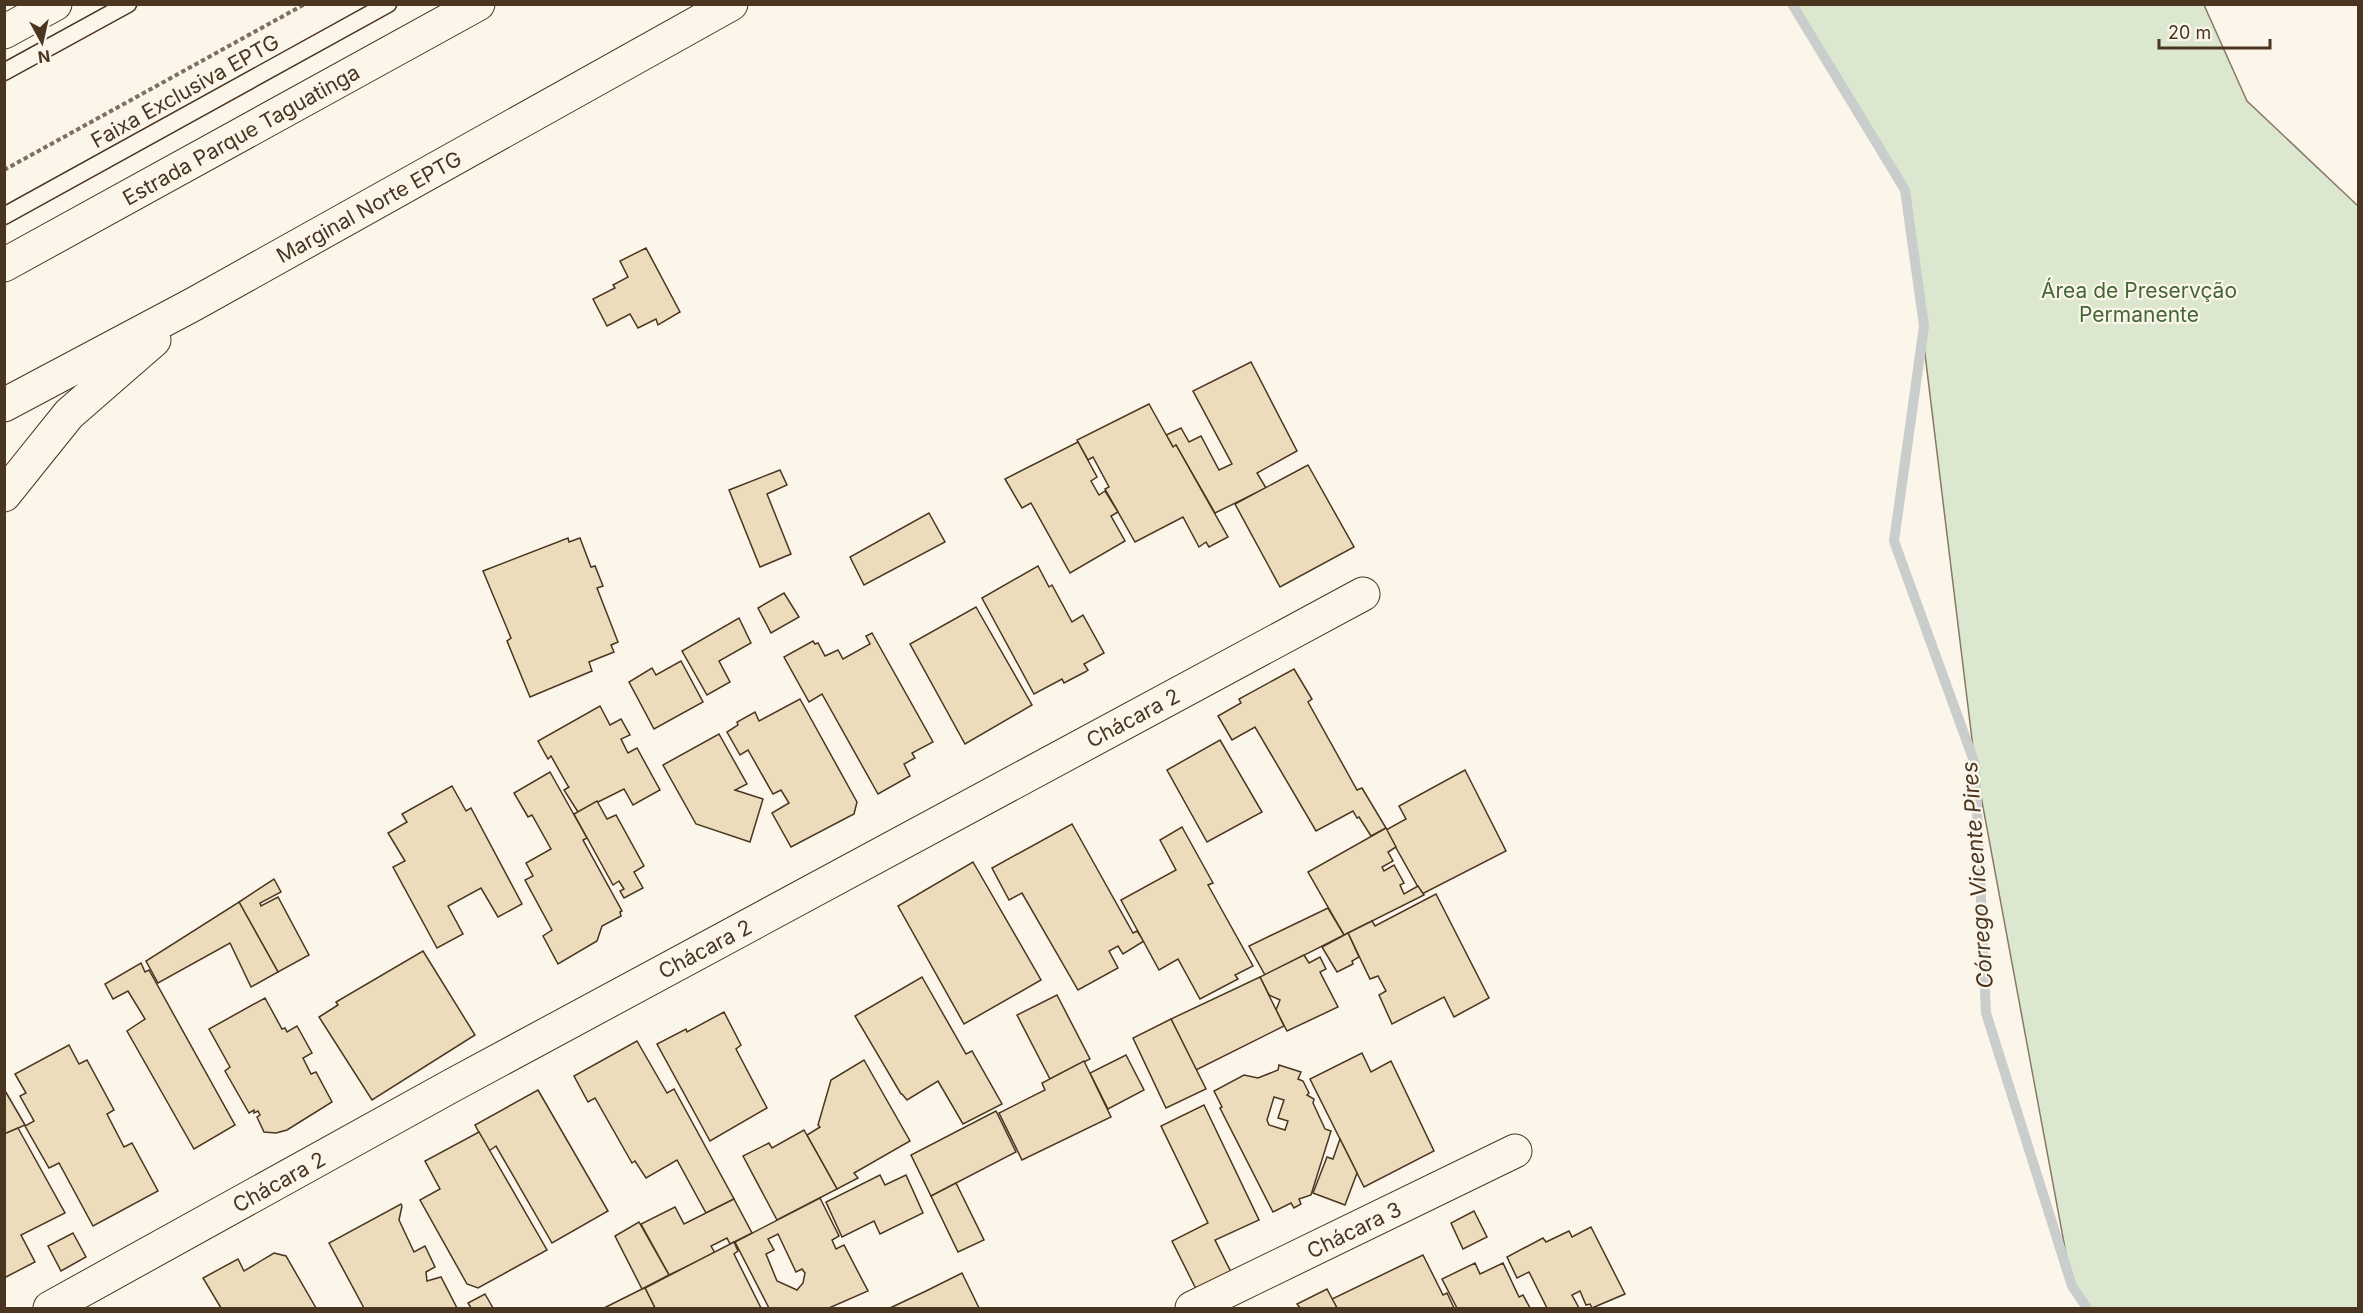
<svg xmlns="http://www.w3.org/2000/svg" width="2363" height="1313" font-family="Inter,sans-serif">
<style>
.green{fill:#dce7d0;stroke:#887966;stroke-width:1.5}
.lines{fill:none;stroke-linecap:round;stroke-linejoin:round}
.stream{stroke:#c9cecd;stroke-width:10}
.building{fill:#ecdcbc;stroke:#4a3520;stroke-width:1.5;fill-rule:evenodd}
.service-casing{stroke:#4a3520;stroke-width:19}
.minor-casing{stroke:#4a3520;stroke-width:35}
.primary-casing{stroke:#4a3520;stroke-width:35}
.motorway-casing{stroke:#4a3520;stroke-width:35}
.path{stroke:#7f6f5c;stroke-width:4;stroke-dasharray:4.5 3;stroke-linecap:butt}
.service{stroke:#fbf6e9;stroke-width:16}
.minor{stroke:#fbf6e9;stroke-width:33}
.primary{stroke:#fbf6e9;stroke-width:33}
.motorway{stroke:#fbf6e9;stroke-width:33}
.labels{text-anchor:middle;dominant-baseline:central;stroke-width:4.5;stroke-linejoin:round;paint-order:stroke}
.street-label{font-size:21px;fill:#4a3520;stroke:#fbf6e9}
.park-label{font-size:21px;fill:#436837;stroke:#fbf6e9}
.water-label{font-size:22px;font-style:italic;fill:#4a3520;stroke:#fbf6e9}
</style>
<rect width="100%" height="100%" fill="#fbf6e9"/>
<!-- green -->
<path class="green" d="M1792 5H2204L2247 101 2358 206V1308H2087L2072 1286 1975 764 1905 190Z"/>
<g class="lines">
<!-- stream -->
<path class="stream" d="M1792 4 1905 190 1924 326 1894 541 1975 764 1986 1013 2072 1286 2087 1308"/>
</g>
<!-- building -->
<g class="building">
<path d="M646 248 680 312 658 325 656 319 638 328 630 314 607 326 593 299 615 288 613 285 628 277 620 261Z"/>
<path d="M1251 362 1297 451 1257 473 1266 488 1215 513 1176 445 1173 447 1166 435 1181 428 1189 442 1201 436 1219 470 1232 464 1193 391Z"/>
<path d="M1149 404 1173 447 1176 445 1228 537 1209 547 1206 542 1199 547 1183 517 1135 542 1105 489 1109 487 1093 457 1088 460 1077 440Z"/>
<path d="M1078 442 1097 477 1091 481 1099 495 1105 491 1118 512 1111 516 1125 541 1070 573 1031 503 1022 508 1005 479Z"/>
<path d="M1308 465 1354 547 1280 587 1235 504Z"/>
<path d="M780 470 787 485 767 494 791 554 760 567 729 490Z"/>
<path d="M929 513 945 542 864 585 850 557Z"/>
<path d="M568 538 569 542 580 538 591 567 595 566 603 586 597 588 618 642 611 645 614 652 589 662 592 671 530 697 507 641 511 638 483 571Z"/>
<path d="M1038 566 1049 587 1052 585 1072 622 1083 615 1104 653 1084 664 1088 670 1085 672 1064 683 1062 679 1034 694 982 598Z"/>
<path d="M784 593 799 617 771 633 758 608Z"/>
<path d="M976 607 1032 705 965 744 910 644Z"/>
<path d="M739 618 751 643 719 661 730 682 707 695 682 651Z"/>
<path d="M872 633 933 742 912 753 915 758 904 764 910 776 878 794 822 694 809 702 784 657 813 641 815 644 818 643 825 656 838 650 843 659 870 644 866 636Z"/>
<path d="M681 661 703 702 654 729 629 682 652 668 656 675Z"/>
<path d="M1294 669 1312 699 1308 702 1357 790 1362 788 1386 828 1371 836 1359 817 1357 818 1353 811 1316 831 1255 727 1232 740 1218 716 1241 703 1239 699Z"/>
<path d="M800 699 857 802 854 814 791 847 772 813 789 803 781 790 773 794 748 750 740 755 727 732 738 725 737 722 755 712 759 721Z"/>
<path d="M600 706 610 725 621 719 630 735 621 739 628 753 637 748 660 790 633 805 624 789 578 812 564 790 569 787 568 786 551 756 548 759 538 741Z"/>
<path d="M719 734 747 784 735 790 763 799 750 842 696 824 663 765Z"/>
<path d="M1220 740 1262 812 1207 842 1167 770Z"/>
<path d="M1465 770 1506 851 1422 894 1386 830 1406 819 1399 806Z"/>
<path d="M550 772 587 838 583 840 622 911 620 912 621 916 602 926 597 941 558 964 543 936 552 930 525 880 533 876 526 863 551 849 532 815 528 817 514 793Z"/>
<path d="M452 786 466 811 471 808 522 904 498 917 481 888 448 906 463 934 437 948 393 867 405 861 388 833 407 822 402 814Z"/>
<path d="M597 801 607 819 616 815 644 866 634 872 643 888 624 898 620 891 624 889 619 881 613 885 574 814Z"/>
<path d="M1072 824 1133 933 1137 931 1144 941 1123 954 1118 946 1109 951 1118 968 1078 990 1022 893 1009 900 992 868Z"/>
<path d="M1182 827 1213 883 1208 885 1253 966 1235 975 1238 979 1200 999 1178 959 1159 970 1121 900 1176 870 1160 840Z"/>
<path d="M1386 828 1396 847 1388 852 1393 861 1382 867 1384 871 1394 865 1404 883 1400 885 1404 894 1418 886 1424 895 1344 935 1308 872Z"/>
<path d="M973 862 1041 980 964 1024 898 906Z"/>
<path d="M274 879 281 892 260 903 261 906 278 897 309 955 278 972 239 902Z"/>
<path d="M1436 894 1489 998 1454 1017 1444 997 1392 1024 1379 995 1386 991 1378 976 1370 979 1348 933 1372 921 1375 926Z"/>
<path d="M239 902 278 972 251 987 230 943 158 983 146 961Z"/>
<path d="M1328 908 1344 935 1265 975 1249 946Z"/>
<path d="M1348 933 1359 957 1352 961 1353 964 1337 972 1322 947Z"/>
<path d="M423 951 475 1035 372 1100 319 1017 338 1005 336 1002Z"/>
<path d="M1304 955 1309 963 1320 957 1326 969 1320 972 1338 1007 1287 1031 1276 1010 1280 1000 1269 995 1260 977Z"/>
<path d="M141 963 145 972 149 970 235 1125 194 1149 127 1031 145 1019 128 991 113 999 105 984Z"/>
<path d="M922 977 966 1054 972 1051 1002 1104 963 1124 938 1081 907 1100 902 1094H901L855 1016Z"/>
<path d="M1260 977 1284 1026 1196 1070 1171 1019Z"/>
<path d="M1057 995 1090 1059 1050 1079 1017 1015Z"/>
<path d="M265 998 282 1029 285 1028 287 1032 297 1026 312 1053 303 1058 311 1074 316 1072 332 1102 287 1130 276 1133 264 1132 257 1117 260 1115 258 1111 254 1113V1110L249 1113 225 1071 230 1067 209 1029Z"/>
<path d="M724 1012 741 1045 736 1049 767 1108 710 1141 657 1044 686 1029 687 1032Z"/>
<path d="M1171 1019 1206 1089 1166 1108 1133 1038Z"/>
<path d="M637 1041 667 1093 674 1089 734 1199 706 1213 677 1160 646 1178 635 1161 632 1163 595 1098 588 1102 574 1076Z"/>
<path d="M69 1045 79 1064 87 1060 114 1110 107 1114 124 1147 132 1143 158 1191 93 1226 59 1163 49 1168 25 1126 34 1121 20 1096 26 1093 15 1074Z"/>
<path d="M1362 1053 1371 1072 1391 1061 1434 1151 1364 1187 1310 1079Z"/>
<path d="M1126 1055 1144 1090 1108 1109 1090 1073Z"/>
<path d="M864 1060 910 1141 854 1173 858 1178 837 1189 807 1135 820 1127 818 1125 831 1080Z"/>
<path d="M1084 1061 1111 1117 1022 1160 999 1113 1045 1090 1042 1083Z"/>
<path d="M1279 1065 1301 1072 1298 1079 1303 1081 1309 1093 1307 1095 1314 1099 1313 1103 1325 1129 1331 1131 1311 1195 1299 1199 1301 1204 1294 1208 1291 1203 1273 1212 1220 1108 1222 1107 1214 1091 1244 1075 1258 1078 1278 1070ZM1274 1097 1284 1100 1278 1118 1288 1121 1285 1130 1269 1125 1267 1120Z"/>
<path d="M4 1089 25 1125 5 1134 4 1133Z"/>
<path d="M538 1090 608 1211 552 1243 496 1146 489 1151 475 1125Z"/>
<path d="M1204 1105 1259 1220 1215 1240 1231 1272 1196 1289 1172 1241 1208 1223 1161 1126Z"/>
<path d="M996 1111 1016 1152 931 1196 911 1155Z"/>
<path d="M18 1128 65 1213 21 1235 35 1262 4 1278V1134Z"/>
<path d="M804 1130 837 1189 777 1220 743 1156 769 1143 772 1148Z"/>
<path d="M479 1132 547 1250 478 1288 467 1284 420 1200 440 1189 425 1161Z"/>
<path d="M1340 1139 1357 1173 1345 1205 1313 1193 1327 1157 1333 1159Z"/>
<path d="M880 1175 885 1185 906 1175 923 1213 880 1234 874 1221 842 1237 826 1202Z"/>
<path d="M956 1183 984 1240 958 1252 931 1196Z"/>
<path d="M820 1198 839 1236 832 1240 836 1249 844 1245 868 1291 829 1308H769L735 1242ZM778 1234 796 1272 802 1269 805 1273 803 1283 797 1290 777 1281 766 1254 774 1250 768 1239Z"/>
<path d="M734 1199 752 1233 730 1244 727 1238 711 1246 715 1253 669 1275 641 1224 675 1207 684 1224Z"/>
<path d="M401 1204 402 1206 399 1220 414 1252 425 1246 435 1267 426 1272 427 1281 441 1277 457 1308H364L329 1243Z"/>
<path d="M1474 1211 1487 1237 1463 1249 1451 1223Z"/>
<path d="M639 1222 669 1275 642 1289 615 1236Z"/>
<path d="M1591 1227 1625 1294 1592 1308 1590 1304 1586 1305 1580 1291 1572 1295 1579 1308H1547L1529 1272 1517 1278 1507 1257 1543 1238 1546 1242 1569 1231 1572 1237Z"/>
<path d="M73 1233 86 1257 61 1271 48 1246Z"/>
<path d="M734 1242 738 1251 734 1254 761 1308H655L645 1288Z"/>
<path d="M274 1253 286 1256 316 1308H221L203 1278 238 1259 244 1271Z"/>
<path d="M1423 1255 1443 1295 1447 1293 1454 1308H1337L1332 1299Z"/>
<path d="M1475 1263 1480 1274 1503 1263 1519 1297 1523 1295 1530 1308H1457L1442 1279Z"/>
<path d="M962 1273 979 1308H890L926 1291Z"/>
<path d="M645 1288 655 1308H604L642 1289Z"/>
<path d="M1327 1289 1337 1308H1300L1297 1304Z"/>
<path d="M485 1294 493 1308H471L468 1303Z"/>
</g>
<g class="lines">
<!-- service casing -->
<g class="service-casing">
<g id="service">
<path d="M4 72 128 4"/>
<path d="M4 216 388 4"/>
</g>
</g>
<!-- minor casing -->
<g class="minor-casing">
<g id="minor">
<path d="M50 1308 451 1086 1363 594"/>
<path d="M1192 1308 1515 1151"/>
</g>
</g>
<!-- primary casing -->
<g class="primary-casing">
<g id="primary">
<path d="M4 405 194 304 731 4"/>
<path d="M4 495 69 414 154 340"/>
</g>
</g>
<!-- motorway casing -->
<g class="motorway-casing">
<g id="motorway">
<path d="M4 32 55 4"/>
<path d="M4 265 478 4"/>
</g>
</g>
<!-- path -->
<path class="path" d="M4 170 305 4"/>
<!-- service -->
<use href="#service" class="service"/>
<!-- minor -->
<use href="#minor" class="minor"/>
<!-- primary -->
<use href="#primary" class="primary"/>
<!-- motorway -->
<use href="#motorway" class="motorway"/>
</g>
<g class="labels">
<!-- street labels -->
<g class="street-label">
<text transform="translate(185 91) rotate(-29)">Faixa Exclusiva EPTG</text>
<text transform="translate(241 135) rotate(-29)">Estrada Parque Taguatinga</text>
<text transform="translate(369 207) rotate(-29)">Marginal Norte EPTG</text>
<text transform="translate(1133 718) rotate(-28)">Chácara 2</text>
<text transform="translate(705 949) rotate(-28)">Chácara 2</text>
<text transform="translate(279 1182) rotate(-29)">Chácara 2</text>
<text transform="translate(1354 1230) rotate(-26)">Chácara 3</text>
</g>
<!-- park labels -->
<g class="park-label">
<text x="2139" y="290">Área de Preservção<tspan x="2139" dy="24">Permanente</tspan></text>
</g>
<!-- water labels -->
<g class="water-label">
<text transform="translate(1977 875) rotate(-94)">Córrego Vicente Pires</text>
</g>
</g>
<!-- border -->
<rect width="2363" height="1313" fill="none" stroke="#4a3520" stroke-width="12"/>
<!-- north arrow -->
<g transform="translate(42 42) rotate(172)" stroke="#fbf6e9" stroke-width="4.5" paint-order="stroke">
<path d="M0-4.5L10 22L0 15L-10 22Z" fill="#4a3520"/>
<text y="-9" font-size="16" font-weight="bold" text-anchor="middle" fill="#4a3520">N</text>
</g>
<!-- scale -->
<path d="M2159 39v9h111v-9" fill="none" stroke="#4a3520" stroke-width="3"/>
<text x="2168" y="39" font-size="18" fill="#4a3520" stroke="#fbf6e9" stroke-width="4.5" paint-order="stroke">20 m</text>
</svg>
